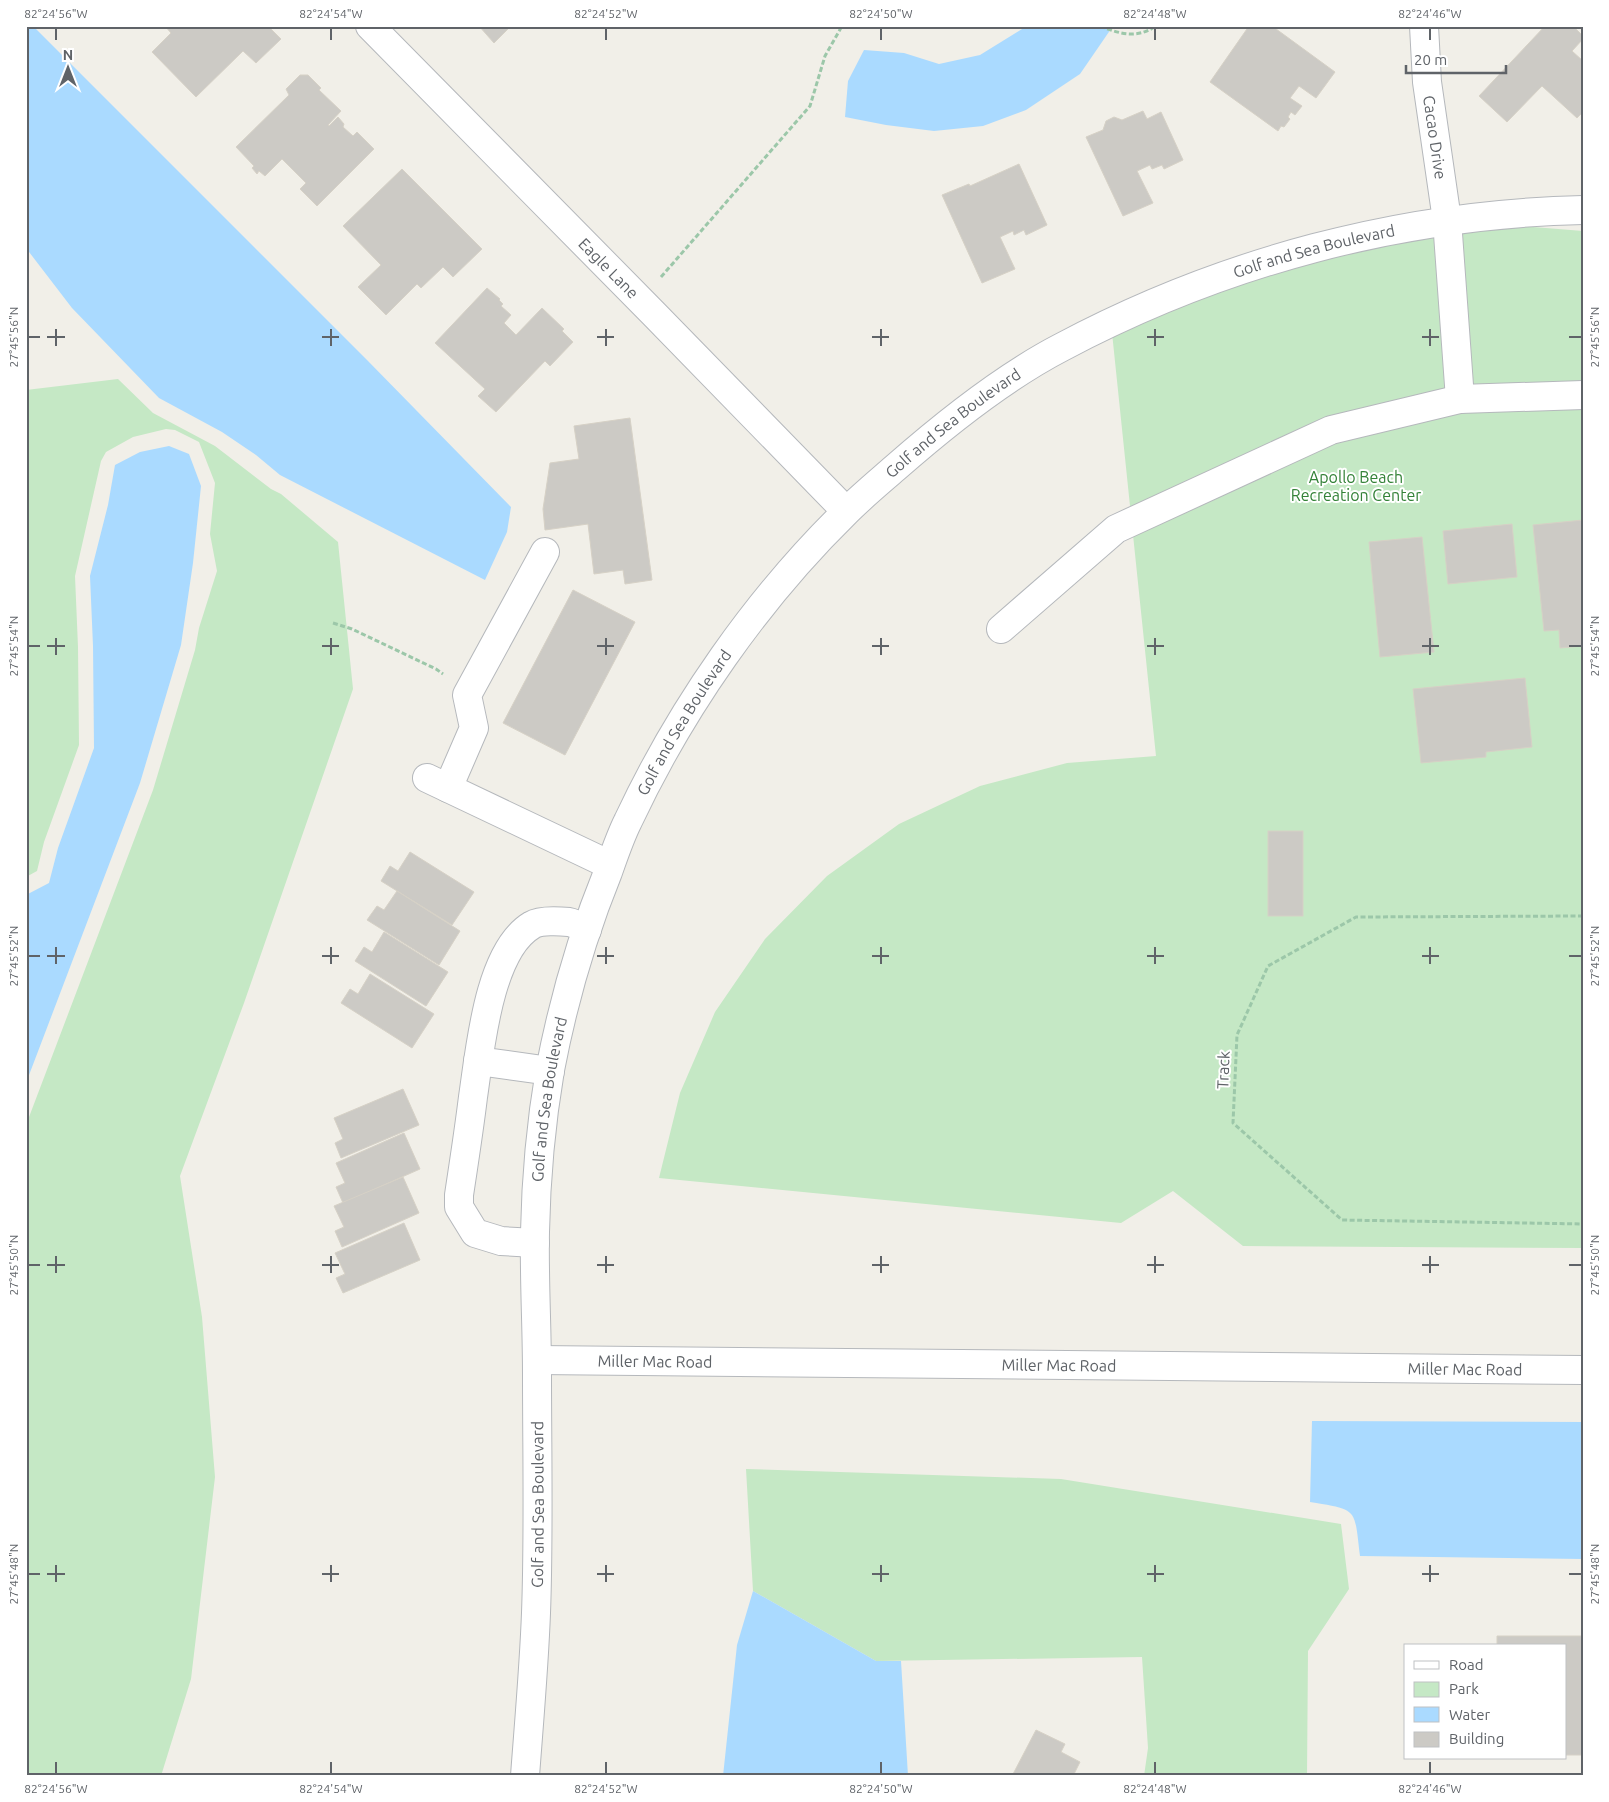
<svg xmlns="http://www.w3.org/2000/svg" width="1609" height="1802" font-family="Ubuntu,sans-serif">
<style>
.green{fill:#c5e8c5}
.water{fill:#aadaff}
.building{fill:#cccac5;stroke:#d6d1c6}
.lines{fill:none;stroke-linecap:round;stroke-linejoin:round}
.minor-casing{stroke:#b5b8bc;stroke-width:30}
.path{stroke:#9cc7a9;stroke-width:3;stroke-dasharray:5 2.5;stroke-linecap:butt}
.minor{stroke:#fff;stroke-width:28}
.ticks{fill:none;stroke:#5f6368;stroke-width:2}
.labels{text-anchor:middle;dominant-baseline:central;stroke-width:4;stroke-linejoin:round;paint-order:stroke}
.street-label{font-size:16px;fill:#5f6368;stroke:#fff}
.park-label{font-size:16px;fill:#348238;stroke:#fff}
.neatline{fill:none;stroke:#5f6368;stroke-width:2}
.ticks-label{font-size:12px;text-anchor:middle;fill:#5f6368}
</style>
<rect width="100%" height="100%" fill="#f1efe8"/>
<!-- green -->
<g class="green">
<path d="M1447 220 1583 231V1248L1243 1246 1173 1191 1121 1223 659 1178 680 1093 715 1012 765 939 827 876 899 824 980 786 1067 763 1156 756 1111 323Z"/>
<path d="M118 379 153 413 215 446 271 489 281 494 338 542 353 689 244 1003 180 1176 202 1317 215 1477 191 1679 161 1776H26V1125L153 790 195 650 199 628 217 571 210 534 215 483 199 442 175 430 166 429 133 437 106 452 101 461 75 576 78 647 79 745 44 842 37 871 26 877V390Z"/>
<path d="M746 1469 1061 1479 1341 1524 1349 1589 1308 1651 1307 1776H1144L1148 1748 1142 1657 876 1661 753 1591Z"/>
</g>
<!-- water -->
<g class="water">
<path d="M26 26H33L368 361 511 507 507 532 485 580 280 475 256 455 222 432 159 398 72 308 26 248Z"/>
<path d="M1027 26H1113L1080 74 1026 110 983 126 934 131 886 125 845 117 848 81 864 50 904 53 939 64 980 55Z"/>
<path d="M169 446 189 454 201 486 193 563 181 645 140 783 26 1083V895L49 883 58 848 94 748 93 646 90 576 108 505 115 465 140 452Z"/>
<path d="M1312 1421 1583 1422V1559L1360 1556C1354 1508 1359 1510 1310 1502Z"/>
<path d="M753 1591 876 1661H901L908 1776H723L737 1645Z"/>
</g>
<!-- building -->
<g class="building">
<path d="M165 26H268L281 39 256 63 243 51 196 97 152 52 171 33Z"/>
<path d="M479 26H511L494 43Z"/>
<path d="M1249 26H1272L1335 72 1316 98 1299 86 1290 98 1302 106 1295 115 1291 112 1288 117 1290 119 1284 127 1281 126 1278 131 1210 82Z"/>
<path d="M1545 26H1573L1583 36V39L1572 51 1583 61V112L1577 118 1542 86 1507 122 1479 96Z"/>
<path d="M300 75H308L321 88 319 90 341 111 328 125 329 126 338 117 344 124 343 127 353 136 357 132 374 149 317 206 300 189 306 183 282 159 265 176 259 171 257 174 252 168 254 166 236 147 289 95 286 89Z"/>
<path d="M1143 111 1147 119 1161 112 1183 160 1164 169 1162 165 1152 169 1150 165 1137 171 1153 203 1123 216 1086 137 1103 130 1106 121 1114 117 1122 120Z"/>
<path d="M1019 164 1047 225 1026 235 1024 230 1014 235 1013 231 1000 237 1015 269 982 283 942 195 969 184 970 186Z"/>
<path d="M402 169 482 249 453 277 443 267 421 288 417 284 386 315 358 287 381 265 343 226Z"/>
<path d="M487 288 500 299 499 300 503 304 501 306 511 315 504 323 516 335 542 308 564 329 562 331 573 342 550 366 545 361 496 412 478 396 485 389 435 343Z"/>
<path d="M630 418 652 580 625 584 623 570 594 574 588 524 545 530 543 509 550 463 579 459 574 426Z"/>
<path d="M1583 520V646L1560 648 1559 630 1544 631 1533 525Z"/>
<path d="M1512 524 1517 577 1448 584 1443 531Z"/>
<path d="M1422 537 1434 652 1380 657 1369 542Z"/>
<path d="M573 590 635 622 565 755 503 723Z"/>
<path d="M1525 678 1532 747 1486 752V757L1421 763 1413 689Z"/>
<rect x="1268" y="831" width="35" height="85"/>
<path d="M410 852 474 892 452 925 381 881 390 866 398 871Z"/>
<path d="M397 891 460 931 439 965 367 920 377 906 384 910Z"/>
<path d="M384 932 448 972 426 1006 355 961 364 947 372 952Z"/>
<path d="M370 974 434 1014 412 1048 341 1003 350 989 358 994Z"/>
<path d="M403 1089 419 1125 341 1158 335 1143 343 1139 334 1118Z"/>
<path d="M404 1133 420 1169 343 1203 336 1187 345 1183 336 1163Z"/>
<path d="M403 1177 419 1213 342 1247 335 1231 344 1227 334 1206Z"/>
<path d="M404 1223 420 1260 343 1293 336 1278 345 1274 335 1253Z"/>
<path d="M1497 1636H1583V1755H1565V1646H1497Z"/>
<path d="M1036 1730 1065 1744 1061 1752 1080 1762 1073 1776H1012Z"/>
</g>
<g class="lines">
<!-- minor casing -->
<g class="minor-casing">
<g id="minor">
<path id="s1" d="M370 26 654 314 846 511"/>
<path id="s2" d="M1424 26 1427 82 1447 220 1460 399 1583 395"/>
<path d="M1001 629 1116 529 1331 430 1460 399"/>
<path d="M427 778 610 865"/>
<path d="M448 788 474 728 467 695 545 552"/>
<path d="M478 1061 550 1071"/>
<path d="M535 1243 501 1241 475 1233 459 1207V1195C464 1162 469 1130 473 1097 480 1051 488 951 532 925 540 920 559 921 569 922 575 923 581 927 587 930"/>
<path id="s3" d="M537 1360 1583 1370"/>
<path id="s4" d="M525 1776C529 1722 534 1667 536 1613 539 1533 537 1453 537 1374 537 1326 534 1279 535 1232 536 1178 541 1123 550 1070 563 1002 582 936 608 872 614 855 620 837 628 821 681 708 757 599 846 512 862 496 879 482 895 468 945 424 1002 378 1062 347 1222 262 1401 214 1583 210"/>
</g>
</g>
<!-- path -->
<g class="path">
<path d="M1100 26C1120 34 1137 39 1156 26"/>
<path d="M661 277 810 106 825 56 842 26"/>
<path d="M333 623 352 629 436 669 443 674"/>
<path d="M1583 916 1356 917 1268 966 1237 1035 1233 1123 1342 1220 1583 1224"/>
</g>
<!-- minor -->
<use href="#minor" class="minor"/>
</g>
<!-- ticks -->
<path class="ticks" d="M56 28V40M331 28V40M606 28V40M881 28V40M1155 28V40M1430 28V40M56 329V346M331 329V346M606 329V346M881 329V346M1155 329V346M1430 329V346M28 337H40M47 337H65M322 337H339M597 337H614M872 337H889M1147 337H1164M1422 337H1439M1569 337H1582M56 638V655M331 638V655M606 638V655M881 638V655M1155 638V655M1430 638V655M28 646H40M47 646H65M322 646H339M597 646H614M872 646H889M1147 646H1164M1422 646H1439M1569 646H1582M56 947V964M331 947V964M606 947V964M881 947V964M1155 947V964M1430 947V964M28 956H40M47 956H65M322 956H339M597 956H614M872 956H889M1147 956H1164M1422 956H1439M1569 956H1582M56 1256V1273M331 1256V1273M606 1256V1273M881 1256V1273M1155 1256V1273M1430 1256V1273M28 1265H40M47 1265H65M322 1265H339M597 1265H614M872 1265H889M1147 1265H1164M1422 1265H1439M1569 1265H1582M56 1565V1582M331 1565V1582M606 1565V1582M881 1565V1582M1155 1565V1582M1430 1565V1582M28 1574H40M47 1574H65M322 1574H339M597 1574H614M872 1574H889M1147 1574H1164M1422 1574H1439M1569 1574H1582M56 1762V1774M331 1762V1774M606 1762V1774M881 1762V1774M1155 1762V1774M1430 1762V1774"/>
<g class="labels">
<!-- street labels -->
<g class="street-label">
<text stroke="none"><textPath href="#s2" startOffset="112">Cacao Drive</textPath></text>
<text stroke="none"><textPath href="#s4" startOffset="1892">Golf and Sea Boulevard</textPath></text>
<text stroke="none"><textPath href="#s1" startOffset="340">Eagle Lane</textPath></text>
<text stroke="none"><textPath href="#s4" startOffset="1488">Golf and Sea Boulevard</textPath></text>
<text stroke="none"><textPath href="#s4" startOffset="1082">Golf and Sea Boulevard</textPath></text>
<text transform="translate(1223 1070) rotate(-88)">Track</text>
<text stroke="none"><textPath href="#s4" startOffset="678">Golf and Sea Boulevard</textPath></text>
<text stroke="none"><textPath href="#s3" startOffset="118">Miller Mac Road</textPath></text>
<text stroke="none"><textPath href="#s3" startOffset="522">Miller Mac Road</textPath></text>
<text stroke="none"><textPath href="#s3" startOffset="928">Miller Mac Road</textPath></text>
<text stroke="none"><textPath href="#s4" startOffset="272">Golf and Sea Boulevard</textPath></text>
</g>
<!-- park labels -->
<g class="park-label">
<text x="1356" y="477">Apollo Beach<tspan x="1356" dy="18">Recreation Center</tspan></text>
</g>
</g>
<!-- border -->
<rect width="1609" height="1802" fill="none" stroke="#ffffff" stroke-width="55"/>
<!-- legend -->
<rect x="1404" y="1644" width="162" height="115" fill="#ffffff" stroke="#bfc1c3"/>
<rect x="1414" y="1661" width="25" height="8" fill="#ffffff" stroke="#bfc1c3"/>
<text x="1449" y="1670" font-size="15" fill="#5f6368">Road</text>
<rect x="1414" y="1682" width="25" height="15" fill="#c5e8c5" stroke="#bfc1c3"/>
<text x="1449" y="1694" font-size="15" fill="#5f6368">Park</text>
<rect x="1414" y="1707" width="25" height="15" fill="#aadaff" stroke="#bfc1c3"/>
<text x="1449" y="1720" font-size="15" fill="#5f6368">Water</text>
<rect x="1414" y="1732" width="25" height="15" fill="#cccac5" stroke="#bfc1c3"/>
<text x="1449" y="1744" font-size="15" fill="#5f6368">Building</text>
<!-- north arrow -->
<g transform="translate(68 68)" stroke="#ffffff" stroke-width="4" paint-order="stroke">
<path d="M0-4L9 19L0 12L-9 19Z" fill="#5f6368"/>
<text y="-8" font-size="14" font-weight="bold" text-anchor="middle" fill="#5f6368">N</text>
</g>
<!-- scale -->
<path d="M1406 65v8h100v-8" fill="none" stroke="#5f6368" stroke-width="2.5"/>
<text x="1414" y="65" font-size="15" fill="#5f6368" stroke="#ffffff" stroke-width="4" paint-order="stroke">20 m</text>
<rect x="28" y="28" width="1554" height="1746" class="neatline"/>
<g class="ticks-label">
<text x="56" y="18">82°24'56"W</text>
<text x="331" y="18">82°24'54"W</text>
<text x="606" y="18">82°24'52"W</text>
<text x="881" y="18">82°24'50"W</text>
<text x="1155" y="18">82°24'48"W</text>
<text x="1430" y="18">82°24'46"W</text>
<text transform="translate(14 337) rotate(-90)" y="4">27°45'56"N</text>
<text transform="translate(1595 337) rotate(-90)" y="4">27°45'56"N</text>
<text transform="translate(14 646) rotate(-90)" y="4">27°45'54"N</text>
<text transform="translate(1595 646) rotate(-90)" y="4">27°45'54"N</text>
<text transform="translate(14 956) rotate(-90)" y="4">27°45'52"N</text>
<text transform="translate(1595 956) rotate(-90)" y="4">27°45'52"N</text>
<text transform="translate(14 1265) rotate(-90)" y="4">27°45'50"N</text>
<text transform="translate(1595 1265) rotate(-90)" y="4">27°45'50"N</text>
<text transform="translate(14 1574) rotate(-90)" y="4">27°45'48"N</text>
<text transform="translate(1595 1574) rotate(-90)" y="4">27°45'48"N</text>
<text x="56" y="1793">82°24'56"W</text>
<text x="331" y="1793">82°24'54"W</text>
<text x="606" y="1793">82°24'52"W</text>
<text x="881" y="1793">82°24'50"W</text>
<text x="1155" y="1793">82°24'48"W</text>
<text x="1430" y="1793">82°24'46"W</text>
</g>
</svg>
